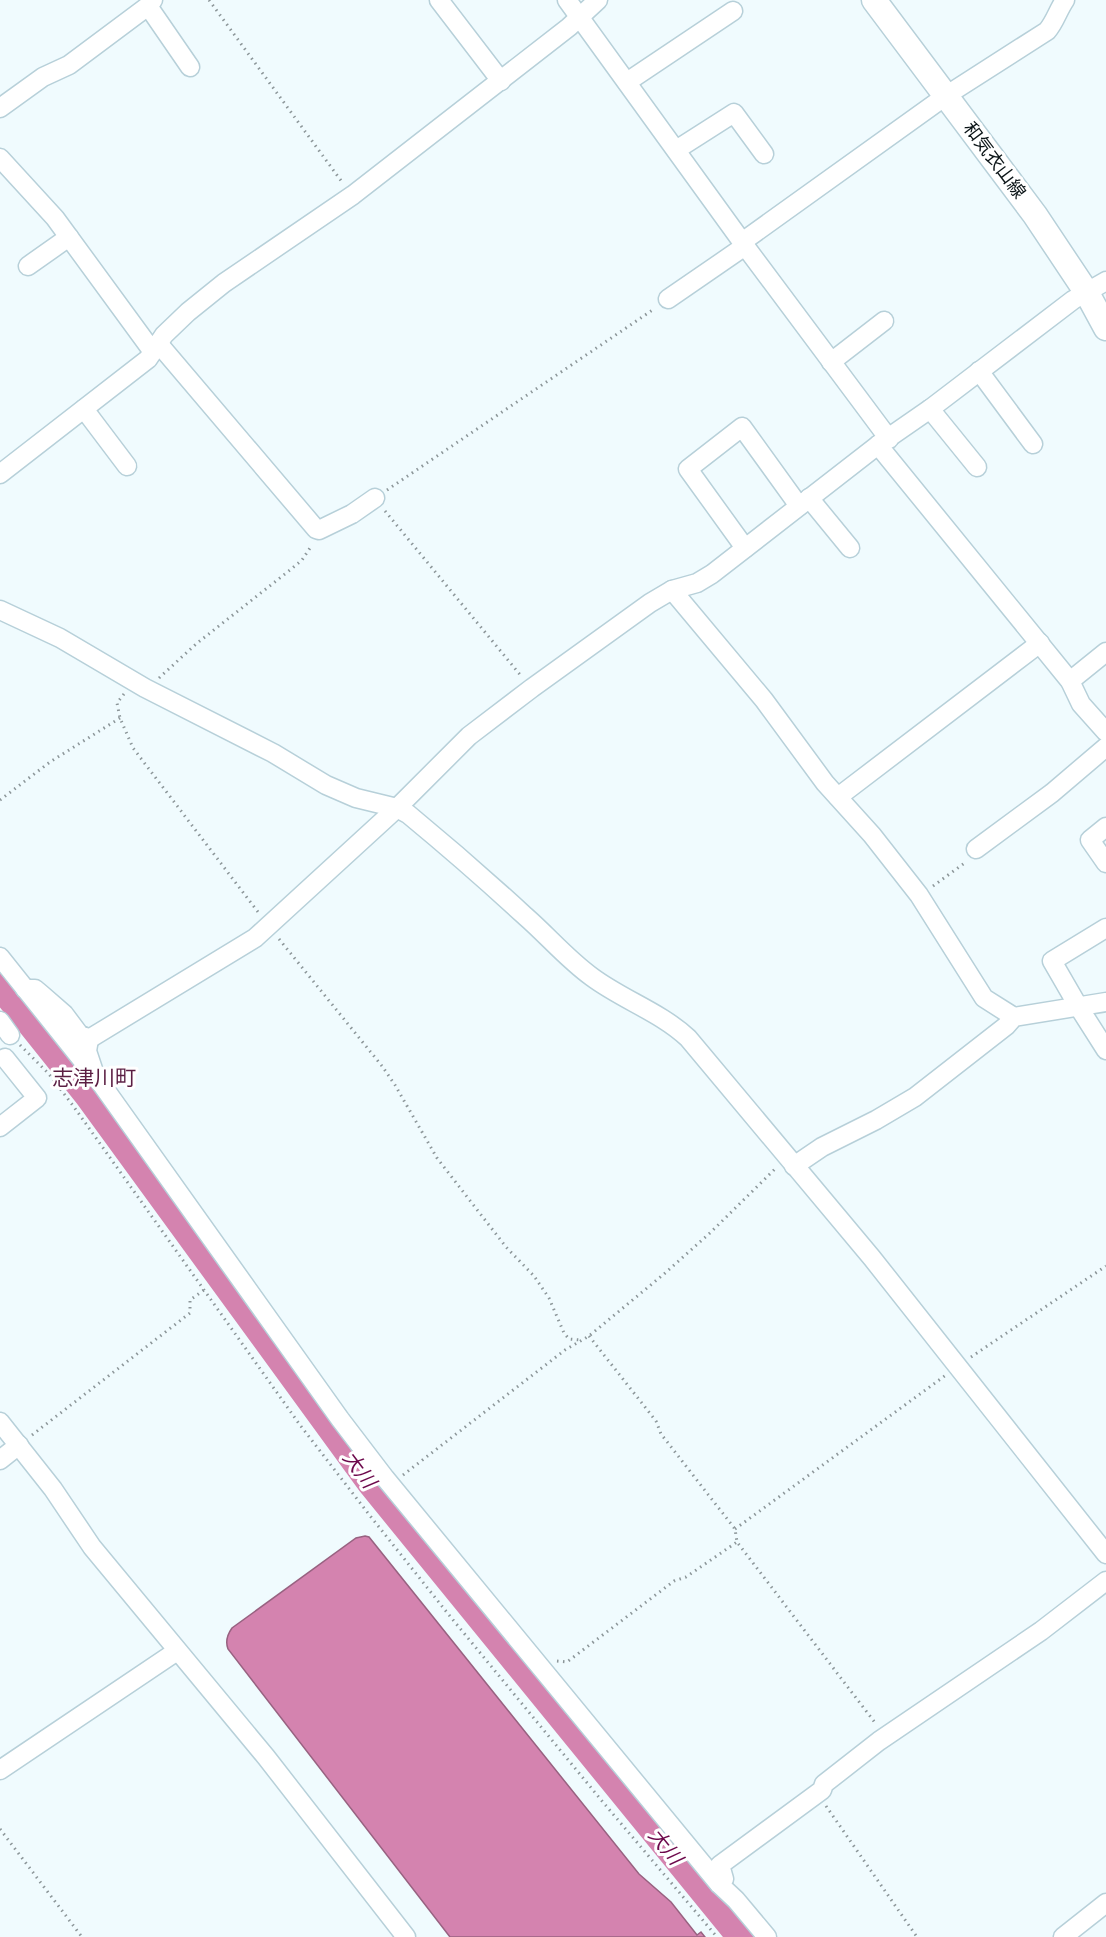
<svg xmlns="http://www.w3.org/2000/svg" width="1106" height="1937" font-family="'Titillium Web','Noto Sans JP',sans-serif">
<style>
.water{fill:#d483af;stroke:#986281;stroke-width:1.5}
.lines{fill:none;stroke-linecap:round;stroke-linejoin:round}
.river{stroke:#d483af;stroke-width:28}
.street-casing{stroke:#b7d0d9;stroke-width:21}
.secondary-casing{stroke:#b7d0d9;stroke-width:27}
.path{stroke:#8c9699;stroke-width:3;stroke-dasharray:1.5 4.5;stroke-linecap:butt}
.street{stroke:#fff;stroke-width:18}
.secondary{stroke:#fff;stroke-width:24}
.labels{text-anchor:middle;dominant-baseline:central;stroke-width:6;stroke-linejoin:round;paint-order:stroke}
.street-label{font-size:18px;fill:#0b1417;stroke:#fff}
.water-label{font-size:20px;font-style:italic;fill:#6c084b;stroke:#fff}
.quarter-label{font-size:21px;fill:#5b1e43;stroke:#fff}
</style>
<rect width="100%" height="100%" fill="#f0fbfe"/>
<!-- water -->
<path class="water" d="M365 1536 369 1537 639 1874 671 1902 697 1935 701 1932 705 1937H450L228 1649C225 1641 227 1635 232 1628L356 1538Z"/>
<g class="lines">
<!-- river -->
<path class="river" d="M0 985 88 1095 371 1483 741 1937"/>
<!-- street casing -->
<g class="street-casing">
<g id="street">
<path d="M439 0 501 81"/>
<path d="M567 0 745 246 889 439"/>
<path d="M148 6 190 67"/>
<path d="M627 82 733 11"/>
<path d="M0 108 43 77 69 65 148 6 153 0"/>
<path d="M676 150 734 113 764 154"/>
<path d="M0 158 55 218 153 352"/>
<path d="M742 242 947 95 1047 31C1055 22 1058 10 1065 0"/>
<path d="M28 266 69 237"/>
<path d="M668 299 745 246"/>
<path d="M158 343 316 529 319 530 352 514 375 498"/>
<path d="M831 362 884 321"/>
<path d="M979 371 1033 444"/>
<path d="M84 409 127 466"/>
<path d="M930 409 977 467"/>
<path d="M878 445 1070 681 1081 704 1106 732"/>
<path d="M0 474 148 359 164 335 188 312 224 283 353 195 569 27 598 0"/>
<path d="M809 498 850 548"/>
<path d="M745 548 688 469 742 427 799 506"/>
<path d="M672 590 764 700 825 783 872 835 919 895 984 998 1014 1017"/>
<path d="M0 610 60 638 145 688 273 753 326 785 356 798 397 808 408 814C448 847 487 881 525 916 548 936 567 959 592 977 623 1000 660 1012 688 1038L872 1258 1106 1554"/>
<path d="M1070 681 1106 652"/>
<path d="M838 797 1040 643"/>
<path d="M1106 827 1090 840 1106 863"/>
<path d="M976 849 1052 793 1106 747"/>
<path d="M1106 928 1052 961 1078 1006 1106 1050"/>
<path d="M0 957 90 1070"/>
<path d="M25 989H35L41 994 64 1014 79 1034 89 1039 255 938 397 808 469 736 532 688 650 603 672 590 697 583 712 574 878 445 930 409 1073 300 1106 281"/>
<path d="M0 1021 10 1035"/>
<path d="M89 1039 87 1051 95 1075 340 1419 385 1478 719 1884 736 1900 767 1937"/>
<path d="M0 1127 37 1098 5 1058"/>
<path d="M794 1166 822 1147 876 1120 915 1097 1006 1026 1014 1017 1106 1002"/>
<path d="M0 1422 53 1489 92 1547 266 1757 406 1937"/>
<path d="M0 1460 19 1445"/>
<path d="M0 1770 177 1651"/>
<path d="M719 1884 724 1879 720 1865 822 1790 824 1784 879 1741 1041 1631 1106 1581"/>
<path d="M1063 1937 1106 1903"/>
</g>
</g>
<!-- secondary casing -->
<g class="secondary-casing">
<path id="secondary" d="M874 0 1035 215 1087 293 1106 328"/>
</g>
<!-- path -->
<g class="path">
<path d="M209 0 342 182"/>
<path d="M387 490 654 309"/>
<path d="M385 511 522 677"/>
<path d="M159 678 196 644 290 570 302 560 312 545"/>
<path d="M124 694 117 703 120 718 133 748 258 912"/>
<path d="M0 800 50 762 120 718"/>
<path d="M933 886 966 862"/>
<path d="M279 939 382 1066 395 1085 437 1158 506 1247 534 1276 549 1298 564 1333 569 1339 580 1340"/>
<path d="M20 1045 49 1074 74 1107 300 1425 371 1517 449 1615 602 1801 717 1937"/>
<path d="M589 1336 656 1421 661 1434 735 1529 737 1542 876 1724"/>
<path d="M971 1357 1106 1266"/>
<path d="M32 1435 190 1313V1300L204 1290"/>
<path d="M403 1475 565 1350 589 1336 664 1274 711 1232 777 1167"/>
<path d="M735 1529 946 1375"/>
<path d="M557 1661 567 1662 674 1581 686 1577 737 1542"/>
<path d="M826 1806 917 1937"/>
<path d="M0 1829 82 1937"/>
</g>
<!-- street -->
<use href="#street" class="street"/>
<!-- secondary -->
<use href="#secondary" class="secondary"/>
</g>
<g class="labels">
<!-- street labels -->
<g class="street-label">
<text transform="translate(995 160) rotate(53)">和気衣山線</text>
</g>
<!-- water labels -->
<g class="water-label">
<text transform="translate(360 1469) rotate(53)">大川</text>
<text transform="translate(666 1846) rotate(51)">大川</text>
</g>
<!-- quarter labels -->
<g class="quarter-label">
<text x="94" y="1077">志津川町</text>
</g>
</g>
</svg>
